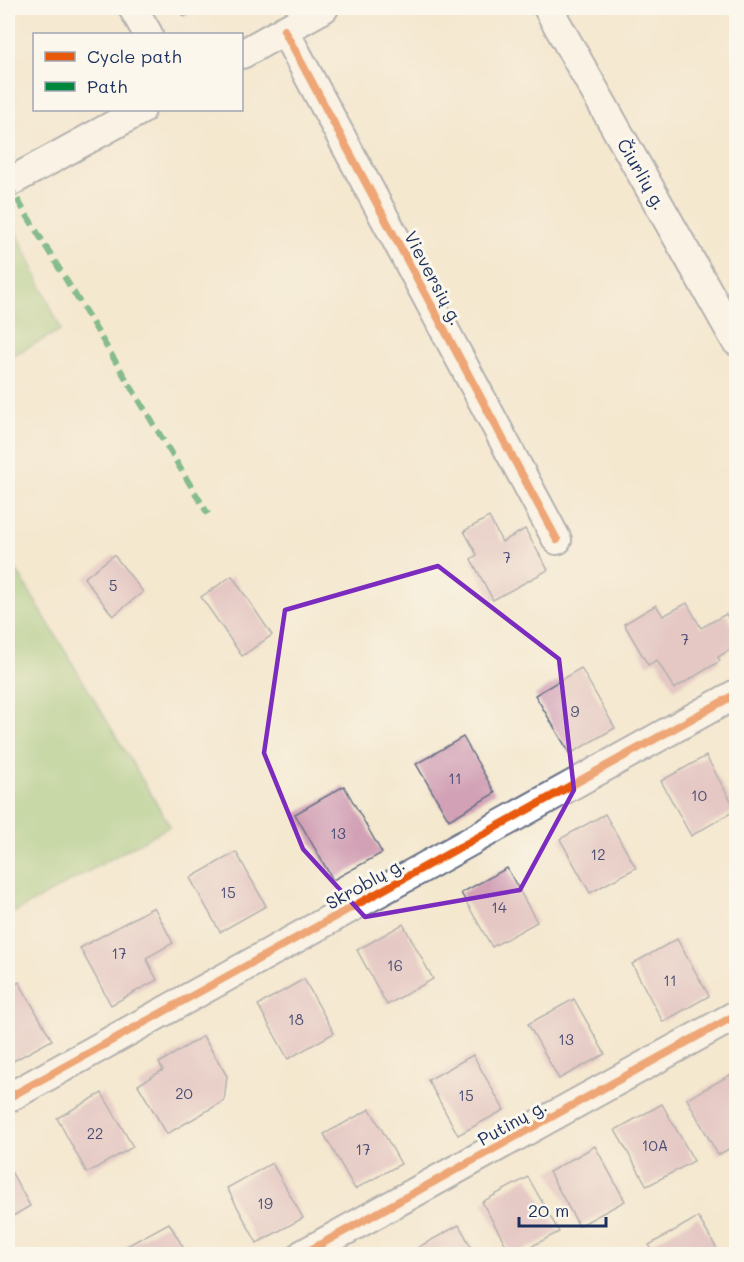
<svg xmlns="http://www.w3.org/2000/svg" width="744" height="1262" font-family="Mali,sans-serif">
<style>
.green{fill:#92c575;stroke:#567a6a;stroke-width:1.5}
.building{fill:#d2a1b5}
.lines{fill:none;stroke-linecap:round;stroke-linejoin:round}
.minor-casing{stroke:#677086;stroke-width:32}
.minor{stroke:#fff;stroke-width:28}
.quiet{stroke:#00873e;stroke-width:6;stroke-dasharray:12 6;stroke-linecap:butt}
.cycleway-casing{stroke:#fbf7ec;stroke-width:11}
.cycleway{stroke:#e8590c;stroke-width:8}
.marked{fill:none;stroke:#7b2cbf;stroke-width:4.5;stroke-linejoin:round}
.labels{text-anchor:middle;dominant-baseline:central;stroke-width:6;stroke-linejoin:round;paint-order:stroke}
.number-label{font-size:15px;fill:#494c74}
.street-label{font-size:18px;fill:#1b2f5e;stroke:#fbf7ec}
</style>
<rect width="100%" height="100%" fill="#fbf7ec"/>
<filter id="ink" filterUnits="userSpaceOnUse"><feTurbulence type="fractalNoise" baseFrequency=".0167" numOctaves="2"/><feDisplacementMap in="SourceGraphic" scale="12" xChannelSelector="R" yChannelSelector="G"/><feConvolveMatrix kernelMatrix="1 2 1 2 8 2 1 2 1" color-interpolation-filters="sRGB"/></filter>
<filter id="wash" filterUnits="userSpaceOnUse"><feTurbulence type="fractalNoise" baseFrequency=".008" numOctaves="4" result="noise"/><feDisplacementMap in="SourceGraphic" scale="24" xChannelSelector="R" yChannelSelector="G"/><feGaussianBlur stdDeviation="1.35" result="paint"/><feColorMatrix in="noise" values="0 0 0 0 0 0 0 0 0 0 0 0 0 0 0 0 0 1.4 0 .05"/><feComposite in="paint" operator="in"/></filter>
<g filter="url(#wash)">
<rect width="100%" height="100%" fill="#f4e8cf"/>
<!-- green -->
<g class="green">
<path d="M8 213 61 330 8 358Z"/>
<path d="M8 556 170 826 8 916Z"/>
</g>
<g id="blocks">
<!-- building -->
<g class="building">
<path d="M179 8H200L184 17Z"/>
<path d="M489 517 502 542 525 529 548 570 493 600 471 559 477 555 464 531Z"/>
<path d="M114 555 143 592 113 616 84 578Z"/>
<path d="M232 576 272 635 242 656 201 597Z"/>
<path d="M687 603 701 628 726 614 736 631V646L718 657 720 661 674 689 657 660 648 665 624 624 656 605 663 616Z"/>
<path d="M581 668 615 728 570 754 535 695Z"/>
<path d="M463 737 495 793 449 820 416 764Z"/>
<path d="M706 756 736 810 691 836 661 781Z"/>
<path d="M344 786 382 853 333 880 295 814Z"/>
<path d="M605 814 636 868 590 893 560 839Z"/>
<path d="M236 852 266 906 220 932 190 878Z"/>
<path d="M507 868 537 922 492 947 461 893Z"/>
<path d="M154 907 173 943 146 958 157 980 111 1005 80 948Z"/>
<path d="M403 924 433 979 387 1005 357 950Z"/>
<path d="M677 939 709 996 663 1022 632 964Z"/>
<path d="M304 979 334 1033 288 1059 258 1005Z"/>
<path d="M19 982 52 1040 8 1064V989Z"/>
<path d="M574 999 605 1054 559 1079 528 1024Z"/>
<path d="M203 1036 227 1076 224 1101 167 1134 138 1085 163 1070 159 1063Z"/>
<path d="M473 1055 504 1110 458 1135 428 1080Z"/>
<path d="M730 1075 736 1087V1145L718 1155 687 1099Z"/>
<path d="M102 1093 133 1147 87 1173 57 1118Z"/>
<path d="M662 1104 694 1161 647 1186 615 1130Z"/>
<path d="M370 1109 401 1164 355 1189 324 1134Z"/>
<path d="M595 1146 625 1201 579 1226 549 1172Z"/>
<path d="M272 1163 303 1218 257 1243 227 1188Z"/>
<path d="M8 1166 30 1206 8 1219Z"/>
<path d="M528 1177 559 1232 517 1254H511L482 1202Z"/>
<path d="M698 1217 720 1254H650L654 1253 649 1245Z"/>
<path d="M169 1223 187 1254H127L123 1248Z"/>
<path d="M459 1225 475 1254H415L413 1250Z"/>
</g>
</g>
</g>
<g filter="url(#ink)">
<use href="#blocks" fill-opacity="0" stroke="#677086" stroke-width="1.5"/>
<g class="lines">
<!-- minor casing -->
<g class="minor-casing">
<g id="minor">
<path d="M133 8 148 34"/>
<path d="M548 8 736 341"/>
<path d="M284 30 557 540"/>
<path d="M242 54 324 8"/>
<path d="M8 183 141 110"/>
<path d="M8 1098 736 694"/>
<path d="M303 1254 736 1015"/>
</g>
</g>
<!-- minor -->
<use href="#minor" class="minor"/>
<!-- quiet -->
<path class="quiet" d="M8 184 208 514"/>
<!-- cycleway casing -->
<g class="cycleway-casing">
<g id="cycleway">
<path d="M284 30 557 540"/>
<path d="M8 1098 736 694"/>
<path d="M303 1254 736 1015"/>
</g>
</g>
<!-- cycleway -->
<use href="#cycleway" class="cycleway"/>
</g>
</g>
<!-- marked area -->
<path d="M0 0H744V1262H0ZM438 566 559 659 574 790 520 890 365 917 303 849 264 753 285 610Z" fill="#f4e8cf" fill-opacity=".55" fill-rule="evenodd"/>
<path class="marked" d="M438 566 559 659 574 790 520 890 365 917 303 849 264 753 285 610Z"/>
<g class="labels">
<!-- number labels -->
<g class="number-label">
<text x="507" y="557">7</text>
<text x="113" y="585">5</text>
<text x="685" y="639">7</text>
<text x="575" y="711">9</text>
<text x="455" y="778">11</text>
<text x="699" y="795">10</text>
<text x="338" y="833">13</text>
<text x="598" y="854">12</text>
<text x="228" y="892">15</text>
<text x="499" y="907">14</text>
<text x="119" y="953">17</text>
<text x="395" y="965">16</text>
<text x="670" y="980">11</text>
<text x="296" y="1019">18</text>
<text x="566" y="1039">13</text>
<text x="184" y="1093">20</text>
<text x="466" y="1095">15</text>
<text x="95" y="1133">22</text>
<text x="655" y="1145">10A</text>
<text x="363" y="1149">17</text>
<text x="265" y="1203">19</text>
</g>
<!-- street labels -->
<g class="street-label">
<text transform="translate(642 174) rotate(60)">Čiurlių g.</text>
<text transform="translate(434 278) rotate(62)">Vieversių g.</text>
<text transform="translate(365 883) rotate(-29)">Skroblų g.</text>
<text transform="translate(512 1122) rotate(-29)">Putinų g.</text>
</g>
</g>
<!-- margin -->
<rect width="744" height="1262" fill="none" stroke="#fbf7ec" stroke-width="30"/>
<!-- legend -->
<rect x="33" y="33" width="210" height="78" fill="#fbf7ec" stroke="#a1a7b3" stroke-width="1.5"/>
<rect x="45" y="52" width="30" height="9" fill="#e8590c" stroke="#a1a7b3" stroke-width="1.5"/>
<text x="87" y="63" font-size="18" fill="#1b2f5e">Cycle path</text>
<rect x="45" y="82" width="30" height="9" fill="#00873e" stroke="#a1a7b3" stroke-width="1.5"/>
<text x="87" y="93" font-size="18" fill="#1b2f5e">Path</text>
<!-- scale -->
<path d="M519 1217v9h87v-9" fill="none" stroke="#1b2f5e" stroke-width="3"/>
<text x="528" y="1217" font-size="18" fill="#1b2f5e" stroke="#fbf7ec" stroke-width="4.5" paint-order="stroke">20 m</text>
</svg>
